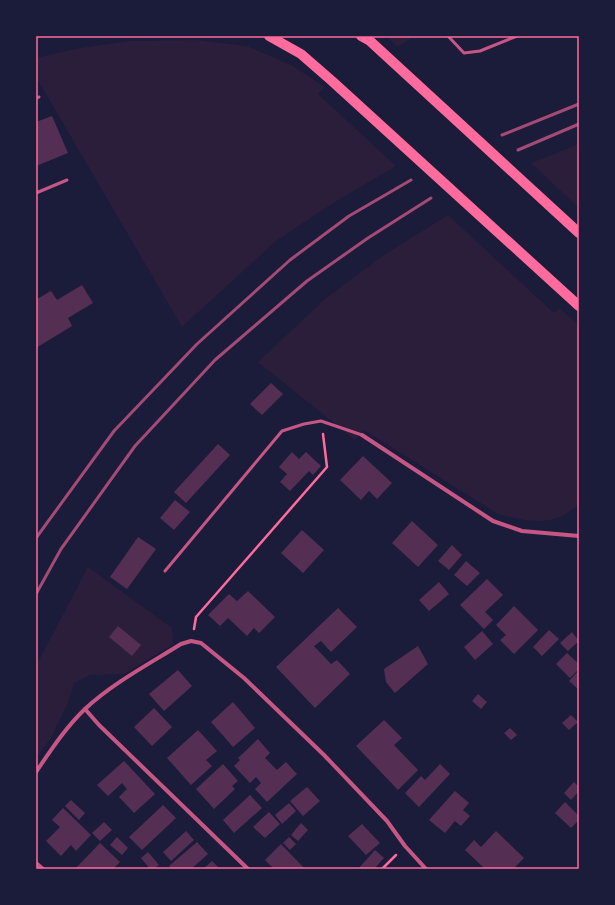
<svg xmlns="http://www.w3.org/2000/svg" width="615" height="905" font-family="'Source Sans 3',sans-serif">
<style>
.green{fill:#2a1e3b}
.building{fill:#542f53}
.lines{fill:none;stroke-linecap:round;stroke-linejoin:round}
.path{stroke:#ff6b9d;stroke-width:2.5}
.service{stroke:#c65784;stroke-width:3}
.minor{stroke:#c65784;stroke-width:4}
.primary{stroke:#ff6b9d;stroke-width:10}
.rail{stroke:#a44b75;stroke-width:3}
.neatline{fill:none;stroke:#ff6b9d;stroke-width:1.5}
</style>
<rect width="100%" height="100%" fill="#1b1b3a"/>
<!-- green -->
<g class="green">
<path d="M386 36H414L398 47Z"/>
<path d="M196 40 247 46 293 66 325 87 318 94 396 166 335 202 276 241 182 327 36 77V58L74 49 129 41Z"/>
<path d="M579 144V208L531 163Z"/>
<path d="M448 215 554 313 559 308 579 325V504C554 528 528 522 498 514L364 430 355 440 258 362 326 298 384 255Z"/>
<path d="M88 567 172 628 173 644 124 674 90 675 74 683 68 703 51 738 36 758V666Z"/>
</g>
<!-- building -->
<g class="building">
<path d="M52 116 68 153 36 166V122Z"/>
<path d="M82 285 93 303 68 318 72 326 36 348V296L37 299 51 291 57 300Z"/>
<path d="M271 383 283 394 262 415 250 404Z"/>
<path d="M218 444 230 455 186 503 174 492Z"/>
<path d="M292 452 299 459 306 452 321 466 313 475 309 471 290 491 280 482 287 474 279 467Z"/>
<path d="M363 456 392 483 377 499 369 491 361 500 340 480Z"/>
<path d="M175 500 190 512 174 530 160 518Z"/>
<path d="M412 521 438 545 418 567 392 543Z"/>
<path d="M302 530 324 550 303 573 281 553Z"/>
<path d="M138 537 156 549 127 589 110 577Z"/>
<path d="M452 545 462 555 449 570 438 561Z"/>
<path d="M466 561 480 573 467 586 454 575Z"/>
<path d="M487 579 503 595 485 612 493 620 484 629 460 605Z"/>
<path d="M439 582 449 594 429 611 419 600Z"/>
<path d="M248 591 275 617 259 633 254 628 247 636 228 618 220 626 208 615 229 594 237 601Z"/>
<path d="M514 606 538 630 514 654 500 640 506 635 496 625Z"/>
<path d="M338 608 357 627 331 652 321 641 314 646 331 664 337 660 350 674 315 708 276 667Z"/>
<path d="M118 626 141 645 132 656 109 637Z"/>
<path d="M549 630 559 639 542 656 533 647Z"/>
<path d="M482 631 493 644 475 660 464 647Z"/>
<path d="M572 632 579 641 568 651 560 643Z"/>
<path d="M418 646 428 664 395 693 386 682 384 669Z"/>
<path d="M567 653 579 664V669L570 678 556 664Z"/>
<path d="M178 670 192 686 164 711 149 694Z"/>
<path d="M579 670V690L569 681Z"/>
<path d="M478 694 487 702 481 709 472 701Z"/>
<path d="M233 702 255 728 233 747 211 722Z"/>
<path d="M154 708 172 727 152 746 134 727Z"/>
<path d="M571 715 578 722 569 730 562 723Z"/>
<path d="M384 720 402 738 394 745 418 770 398 790 356 746Z"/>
<path d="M510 728 517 735 511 740 504 733Z"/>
<path d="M198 730 217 751 206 760 212 766 191 785 167 758Z"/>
<path d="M258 739 270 753 265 758 277 770 286 762 297 774 267 802 255 789 261 783 256 777 250 783 234 766 240 760 238 758Z"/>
<path d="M124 761 155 794 134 813 119 797 127 789 122 783 108 796 97 785Z"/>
<path d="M223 764 238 781 232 786 235 789 214 809 196 789Z"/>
<path d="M440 764 450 774 419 807 405 793 421 776 425 780Z"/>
<path d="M574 782 579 787V791L571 800 564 793Z"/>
<path d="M307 787 320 801 303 816 290 801Z"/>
<path d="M455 791 469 803 463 810 470 816 461 826 455 821 445 833 429 820Z"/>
<path d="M250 795 262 808 234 833 223 820Z"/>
<path d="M71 800 85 813 79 820 65 806Z"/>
<path d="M565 802 579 816V820L571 828 555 813Z"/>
<path d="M289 803 296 811 282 824 275 815Z"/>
<path d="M163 805 176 818 142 850 129 837Z"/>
<path d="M63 808 91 835 76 851 71 845 61 856 46 841 60 827 52 820Z"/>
<path d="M269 812 280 824 265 838 253 827Z"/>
<path d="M104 822 112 830 100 841 92 833Z"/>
<path d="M301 823 308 830 298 841 291 835Z"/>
<path d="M362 824 380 843 366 855 348 836Z"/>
<path d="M186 831 194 840 171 861 163 852Z"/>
<path d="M496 831 524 858 513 869H485L465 850 474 840 481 847Z"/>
<path d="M117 837 128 848 122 855 110 845Z"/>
<path d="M289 837 296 844 290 850 283 843Z"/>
<path d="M197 842 208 854 191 869H172L169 866Z"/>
<path d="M100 843 120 862 113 869H75Z"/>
<path d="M281 844 305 869H274L265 860Z"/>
<path d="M375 850 384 858 374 869H358Z"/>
<path d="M148 852 159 865 154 869H150L141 858Z"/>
<path d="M212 861 218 867 216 869H203Z"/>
</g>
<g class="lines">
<!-- path -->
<g class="path">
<path d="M194 629 196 617 327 467 323 434"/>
<path d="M382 869 396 855"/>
</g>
<!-- service -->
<g class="service">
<path d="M448 36 464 53 480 51 517 36"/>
<path d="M36 98 39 97"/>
<path d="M36 193 67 180"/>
<path d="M165 571 282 431 304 424 321 421 362 435"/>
</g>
<!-- minor -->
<g class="minor">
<path d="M362 435 493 521 522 531 579 536"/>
<path d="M85 709 99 725 248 869"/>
<path d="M36 772C51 750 66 727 85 709 113 683 149 664 181 644L191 641 201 643 244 678 324 755 387 821 405 846 426 869"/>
<path d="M36 863 43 869"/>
</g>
<!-- primary -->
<g class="primary">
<path d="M269 36 301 54 332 81 579 306"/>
<path d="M361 36 370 41 579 233"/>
</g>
<!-- rail -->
<g class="rail">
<path d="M502 135 579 104"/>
<path d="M518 150 579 124"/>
<path d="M36 538 114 431 197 344 290 260 349 216 411 180"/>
<path d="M36 594 61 549 135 446 215 360 307 281 368 238 431 198"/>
</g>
</g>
<!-- border -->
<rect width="615" height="905" fill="none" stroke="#1b1b3a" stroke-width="74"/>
<rect x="37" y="37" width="541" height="831" class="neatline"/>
</svg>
